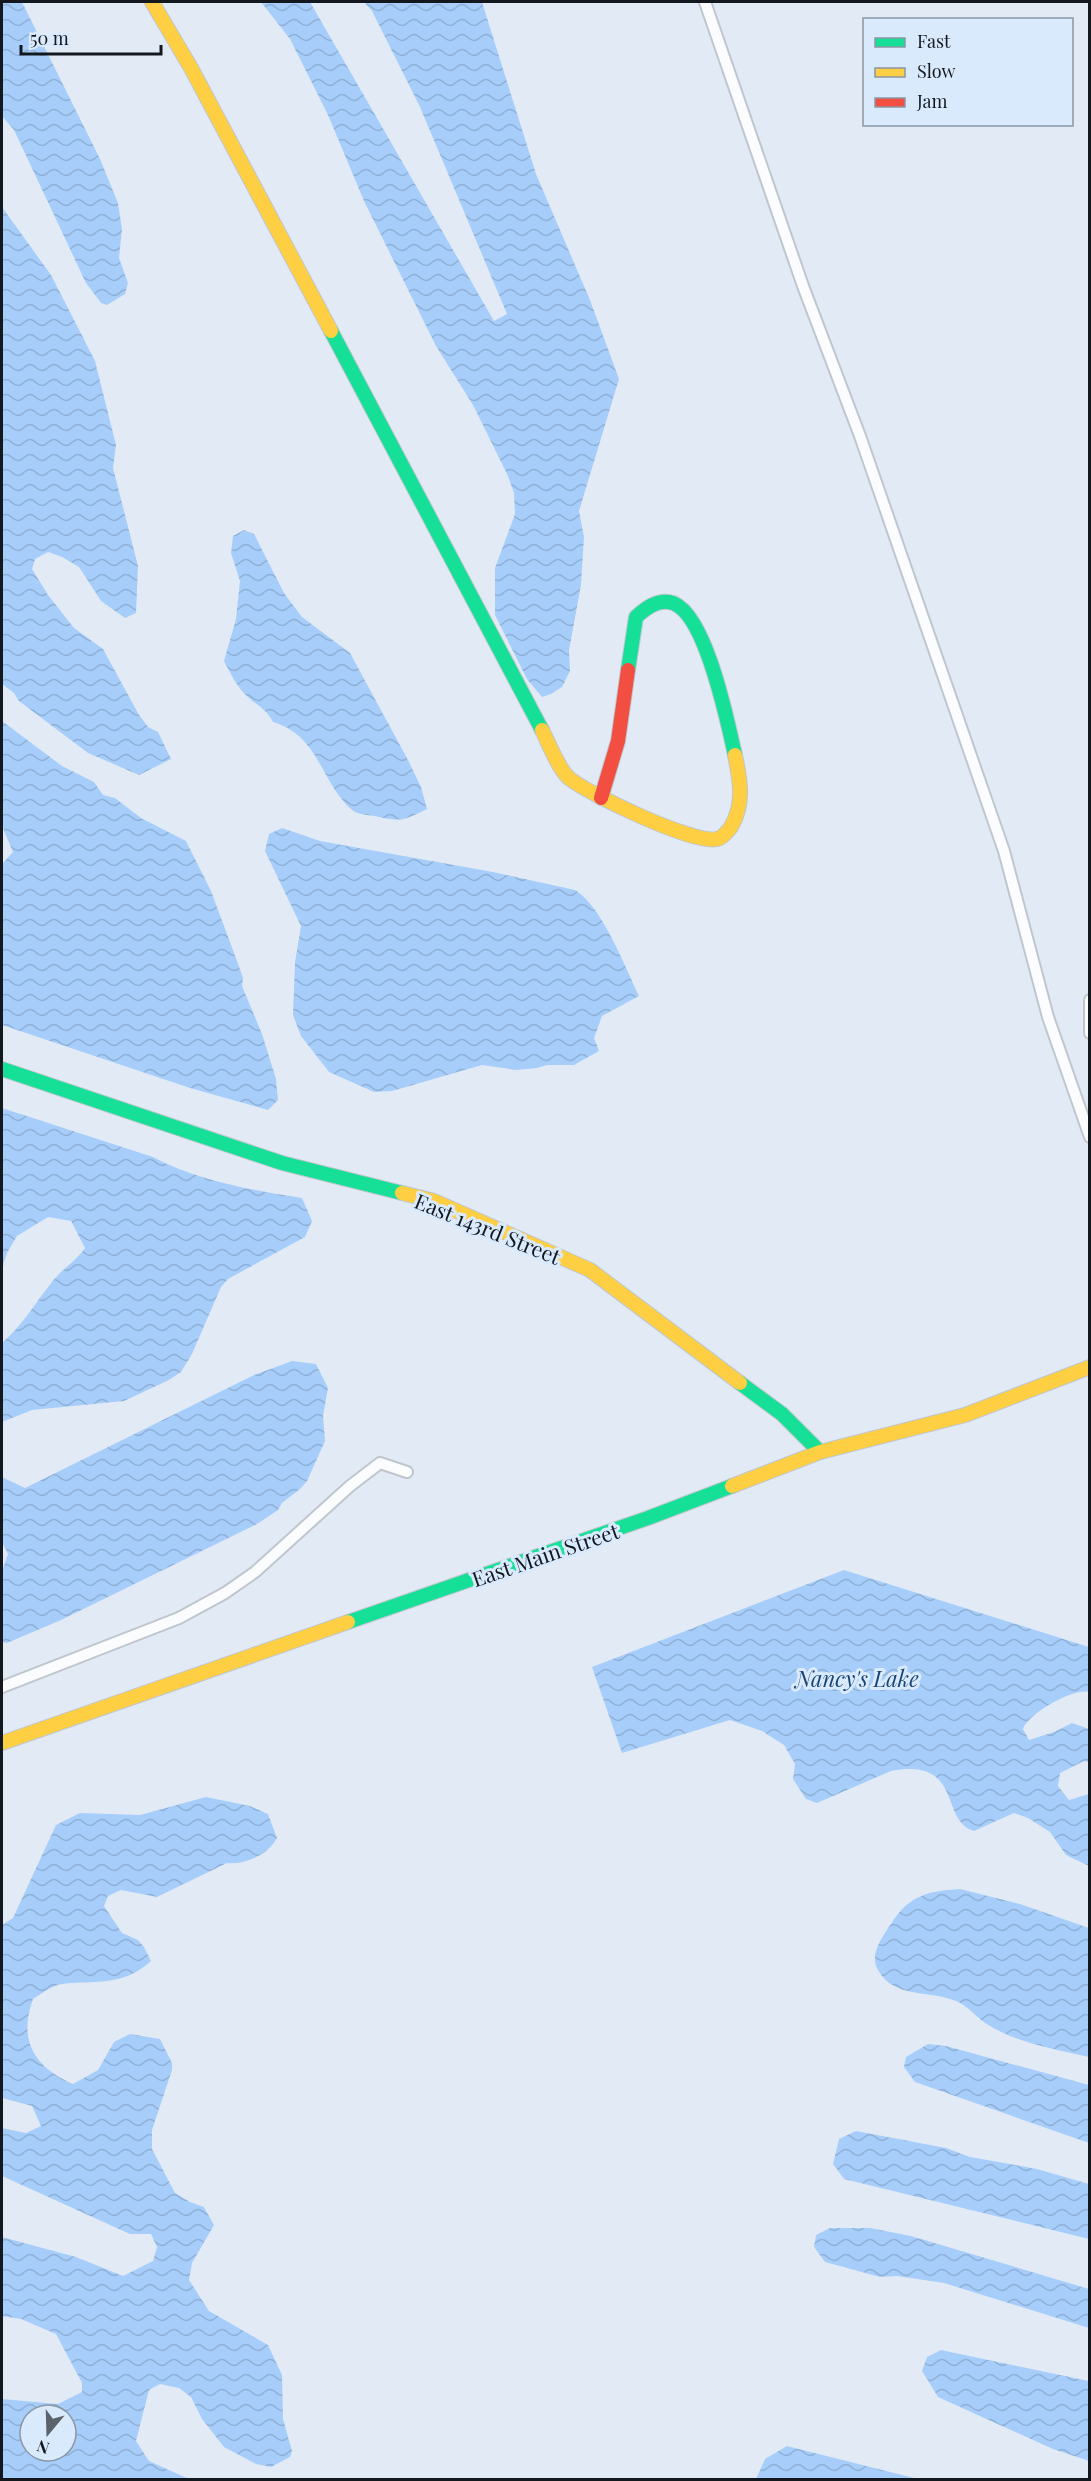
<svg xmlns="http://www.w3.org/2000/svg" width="1091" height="2481" font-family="'Playfair Display',serif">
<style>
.water{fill:url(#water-waves);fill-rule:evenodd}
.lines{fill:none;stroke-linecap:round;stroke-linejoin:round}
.lane-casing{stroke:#bfc6cd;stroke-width:14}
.fast-casing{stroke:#bfc6cd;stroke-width:16}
.slow-casing{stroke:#bfc6cd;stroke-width:16}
.jam-casing{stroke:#bfc6cd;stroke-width:16}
.lane{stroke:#fbfcfe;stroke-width:10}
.fast{stroke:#16e098;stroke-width:14}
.slow{stroke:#ffcf43;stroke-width:14}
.jam{stroke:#f24e42;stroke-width:14}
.labels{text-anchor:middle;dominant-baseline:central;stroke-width:6;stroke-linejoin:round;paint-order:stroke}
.street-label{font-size:21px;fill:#13181f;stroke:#daeafd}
.water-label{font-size:22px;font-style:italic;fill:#194574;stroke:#daeafd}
</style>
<defs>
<pattern id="water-waves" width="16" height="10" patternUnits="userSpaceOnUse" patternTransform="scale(1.5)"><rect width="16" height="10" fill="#a7cefa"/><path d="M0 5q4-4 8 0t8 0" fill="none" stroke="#8fb0d6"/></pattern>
</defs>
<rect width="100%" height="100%" fill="#e2ebf5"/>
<!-- water -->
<g class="water">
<path d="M2 2H22L100 159 118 203 122 229 119 258 128 283 125 294 107 305 101 303 86 283 14 130 2 116Z"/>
<path d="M261 2H310L494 321 507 314 420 107 372 11 364 2H482L536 174 590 300 619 379 579 511 584 537 581 585 569 650 570 671 562 687 551 694 542 697 527 679 495 615V568L515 514 514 493 508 476 473 405 436 346 364 201 328 115 290 39Z"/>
<path d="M2 207 51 275 95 361 116 445 113 468 138 566 136 613 125 618 101 601 79 567 62 557 48 552 35 559 32 569 48 595 74 628 103 649 139 715 148 727 158 732 171 759 139 775 88 753 19 701 14 693 2 684Z"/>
<path d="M244 530 254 534 284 593 302 617 350 653 408 760 421 787 427 809C403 821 401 822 374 816 368 815 356 814 352 810 320 782 320 736 273 722 267 710 258 706 249 698 237 688 231 674 224 661L236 619 240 581 231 553 233 536Z"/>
<path d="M2 721 62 766 94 782 103 795 115 798 141 818 186 841 211 891 237 961 243 978 242 986 262 1034 276 1079 278 1100 268 1110 190 1088 2 1025V864L13 852 2 826Z"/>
<path d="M282 828 320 841 493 872 575 890C602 906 625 967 639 996L602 1016 594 1038 599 1051 574 1065H547L537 1068 516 1070 482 1065 392 1091 374 1092 329 1072 301 1036 293 1015 295 962 301 926 265 851 269 834Z"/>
<path d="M2 1108 153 1157C198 1181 252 1190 302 1198L312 1221 305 1237 228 1279 221 1287 192 1354 181 1372 169 1380 124 1401 32 1410 2 1422V1343C23 1325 35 1303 52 1282 62 1269 76 1261 85 1248L71 1221 48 1217 17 1236 7 1253 2 1269Z"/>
<path d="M292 1361 316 1364 328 1388 323 1416 325 1441 307 1481 300 1489 282 1503 278 1510 257 1524 61 1620 7 1643 2 1642V1571L8 1554 2 1542V1477L25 1488 254 1375Z"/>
<path d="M844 1570 1089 1647V1692C1073 1688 1029 1713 1023 1729L1029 1740 1054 1732 1072 1723 1089 1729V1762L1084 1761 1060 1773 1058 1786 1069 1800 1089 1794V1866L1066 1855 1050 1832 1028 1818 1014 1813 974 1831C939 1821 964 1757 891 1771L817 1803 806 1799 793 1779 795 1764 784 1745 762 1731 730 1720 622 1753 592 1667Z"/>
<path d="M206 1797 250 1806 268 1814 277 1838C269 1854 245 1865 227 1863L157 1897 121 1890 108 1896 104 1906 122 1933 138 1940 144 1947 151 1961C123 1987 95 1980 62 1984 53 1985 41 1994 33 1999 18 2040 34 2067 73 2084L98 2070 114 2042 130 2034 160 2039 172 2063V2070L152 2130V2149L175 2193 190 2202 204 2207 214 2225 192 2263 189 2280 209 2311 268 2345 282 2375 283 2419 292 2451 290 2457 271 2467 256 2464 224 2447 202 2419 191 2397 179 2388 160 2384 149 2390 136 2441 149 2461 189 2479H2V2399L58 2404 82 2392V2383L56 2334 21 2319 2 2316V2237L76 2257 123 2276 153 2261 157 2247 151 2234H130L2 2176V2128L26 2133 41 2126 32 2106 2 2098V1925L13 1918 56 1825 80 1813 140 1815ZM30 2415H66V2451H30Z"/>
<path d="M960 1889 1020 1904 1089 1928V2057C1054 2049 1016 2043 985 2023 975 2016 968 2006 956 2001 930 1990 894 1999 878 1970 869 1955 882 1937 891 1924 909 1895 928 1891 960 1889Z"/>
<path d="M928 2044 946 2046 1089 2085V2143L915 2082 904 2067 906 2057Z"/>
<path d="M856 2131 946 2148 970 2157 1037 2169 1089 2184V2239L844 2179 833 2164 839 2139Z"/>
<path d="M830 2228H870L911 2236 1089 2289V2328L944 2283 897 2276 880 2277 825 2262 814 2247 816 2235Z"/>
<path d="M941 2350 1089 2381V2461L1053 2449 938 2397 922 2371 927 2357Z"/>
<path d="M787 2446 918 2479H756L765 2459Z"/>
</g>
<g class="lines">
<!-- lane casing -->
<g class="lane-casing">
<g id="lane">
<path d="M705 2 803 286 860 436 1004 851 1048 1017 1090 1137"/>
<path d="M1090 1000V1033"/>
<path d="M2 1687 179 1618 225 1593 255 1572 350 1486 380 1463 407 1472"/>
</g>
</g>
<!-- fast casing -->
<g class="fast-casing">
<g id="fast">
<path d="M331 331 542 730"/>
<path d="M628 670 636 617C645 609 656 600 669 602 705 607 728 724 735 755"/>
<path d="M2 1069 282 1163 402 1193"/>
<path d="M740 1383 782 1414 820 1452"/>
<path d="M348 1622 648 1518 732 1486"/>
</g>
</g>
<!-- slow casing -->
<g class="slow-casing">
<g id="slow">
<path d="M152 2 191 68 331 331"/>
<path d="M542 730C548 742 559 770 569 778 588 794 695 845 717 839 723 838 728 831 731 827 745 803 740 780 735 755"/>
<path d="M402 1193 434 1201 590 1270 740 1383"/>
<path d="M732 1486 820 1452 965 1415 1090 1367"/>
<path d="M2 1743 348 1622"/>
</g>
</g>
<!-- jam casing -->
<g class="jam-casing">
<path id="jam" d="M601 798 618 741 628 670"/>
</g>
<!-- lane -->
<use href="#lane" class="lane"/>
<!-- fast -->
<use href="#fast" class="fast"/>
<!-- slow -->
<use href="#slow" class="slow"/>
<!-- jam -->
<use href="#jam" class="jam"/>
</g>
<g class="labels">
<!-- street labels -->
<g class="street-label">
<text transform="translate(488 1228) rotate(22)">East 143rd Street</text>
<text transform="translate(545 1554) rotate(-19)">East Main Street</text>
</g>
<!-- water labels -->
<g class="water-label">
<text x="857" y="1678">Nancy's Lake</text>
</g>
</g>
<!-- border -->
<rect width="1091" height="2481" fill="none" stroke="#13181f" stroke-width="6"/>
<!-- legend -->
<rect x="863" y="18" width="210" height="108" fill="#daeafd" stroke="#8a96a4" stroke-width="1.5"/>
<rect x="875" y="38" width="30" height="9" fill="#16e098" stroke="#8a96a4" stroke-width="1.5"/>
<text x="917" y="48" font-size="18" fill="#13181f">Fast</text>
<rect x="875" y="68" width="30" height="9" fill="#ffcf43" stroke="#8a96a4" stroke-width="1.5"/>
<text x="917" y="78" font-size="18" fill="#13181f">Slow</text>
<rect x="875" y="98" width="30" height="9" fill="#f24e42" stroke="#8a96a4" stroke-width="1.5"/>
<text x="917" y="108" font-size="18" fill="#13181f">Jam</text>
<!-- north arrow -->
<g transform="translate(48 2433) rotate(199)"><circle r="28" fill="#daeafd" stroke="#8a96a4" stroke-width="1.5"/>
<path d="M0-4.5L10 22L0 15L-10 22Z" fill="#5b626a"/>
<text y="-9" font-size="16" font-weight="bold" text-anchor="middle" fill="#13181f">N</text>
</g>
<!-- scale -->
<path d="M21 45v9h140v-9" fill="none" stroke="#13181f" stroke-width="3"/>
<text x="30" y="45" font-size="18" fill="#13181f" stroke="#daeafd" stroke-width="4.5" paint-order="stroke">50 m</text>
</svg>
